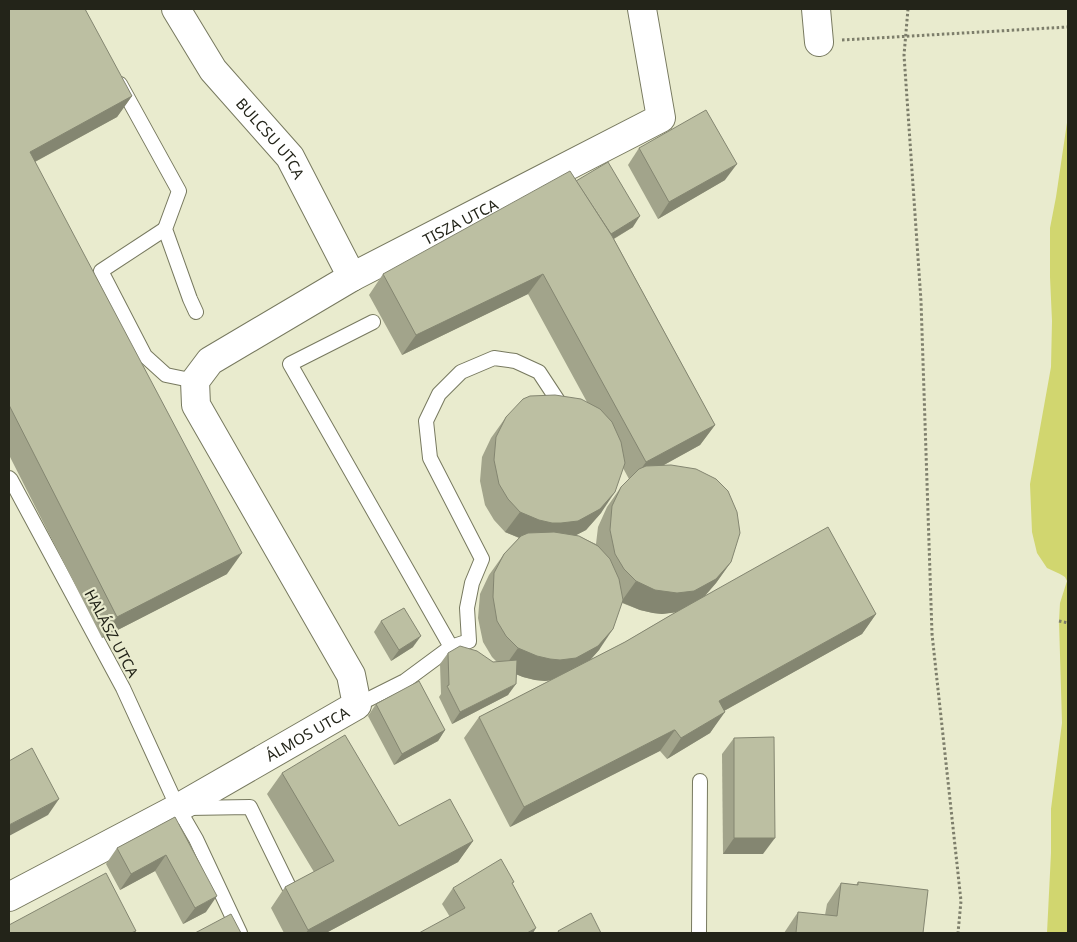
<svg xmlns="http://www.w3.org/2000/svg" width="1077" height="942" font-family="'Noto Sans',sans-serif">
<style>
.water{fill:#d1d66f}
.lines{fill:none;stroke-linecap:round;stroke-linejoin:round}
.service-casing{stroke:#77795f;stroke-width:16}
.minor-casing{stroke:#77795f;stroke-width:30}
.path{stroke:#7d7e6b;stroke-width:3;stroke-dasharray:2.5 2.5;stroke-linecap:butt}
.service{stroke:#fff;stroke-width:14}
.minor{stroke:#fff;stroke-width:28}
.path-bridge{stroke:#7d7e6b;stroke-width:3;stroke-dasharray:2.5 2.5;stroke-linecap:butt}
.wall{fill:#a2a48b;fill-rule:evenodd}
.shaded-wall{fill:#848671}
.building{fill:#bcbfa2;stroke:#848671}
.labels{text-anchor:middle;dominant-baseline:central;stroke-width:4.5;stroke-linejoin:round;paint-order:stroke}
.street-label{font-size:15px;fill:#232419;stroke:#e9ebce}
</style>
<rect width="100%" height="100%" fill="#e9ebce"/>
<!-- water -->
<path class="water" d="M1068 116V933H1047L1051 853V809L1062 723 1059 621 1060 603 1067 581 1065 577 1060 574 1047 568 1037 553 1032 532 1030 484 1051 367 1052 321 1050 277V228L1056 197Z"/>
<g class="lines">
<!-- service casing -->
<g class="service-casing">
<g id="service">
<path d="M120 84 179 191 165 229 190 299 196 312"/>
<path d="M165 229 101 271 145 356 166 375 195 381"/>
<path d="M9 478 11 480 123 688 178 808 196 839 240 933"/>
<path d="M451 647 469 641 467 608 472 583 482 559 430 458 426 421 439 394 461 372 494 358 515 361 539 372 564 410"/>
<path d="M357 705 405 681 451 647 290 364 373 322"/>
<path d="M188 808 250 807 291 891"/>
<path d="M699 933 700 781"/>
</g>
</g>
<!-- minor casing -->
<g class="minor-casing">
<g id="minor">
<path id="s1" d="M176 9 213 70 290 157 352 277"/>
<path d="M816 9 819 42"/>
<path id="s2" d="M9 897 178 808 357 705 351 675 196 405 195 381 210 361 352 277 661 118 642 9"/>
</g>
</g>
<!-- path -->
<g class="path">
<path d="M908 9 904 55 921 301 932 634 961 901 958 933"/>
<path d="M1059 621 1068 623"/>
</g>
<!-- service -->
<use href="#service" class="service"/>
<!-- minor -->
<use href="#minor" class="minor"/>
<!-- path-bridge -->
<path class="path-bridge" d="M842 40 1068 27"/>
</g>
<!-- wall -->
<g class="wall">
<path d="M9 9 132 96 117 117 35 162 227 574 102 638 9 455Z"/>
<path d="M639 148 725 180 658 219 628 165Z"/>
<path d="M576 181 633 227 614 239 715 425 700 445 664 465 731 562 716 583 705 596 876 614 862 634 724 711 710 733 667 759 660 751H659L510 827 464 738 479 717 551 680 545 681 535 680 523 677 516 674 508 695 452 724 439 697 441 694 440 664 448 653 493 662H497L492 657 483 642 478 618 480 594 489 575 504 554 519 538 505 532 494 520 485 505 480 481 482 457 491 438 506 417 587 402 528 294 402 355 369 295 383 274ZM623 468 629 479 621 487 607 507 598 527 596 544 576 535 586 530 601 513ZM622 603 640 610 653 613 662 614 676 612 625 642 590 660 599 650Z"/>
<path d="M381 621 413 647 391 661 374 632Z"/>
<path d="M376 704 445 730 438 741 394 765 368 716Z"/>
<path d="M734 738 763 854H723L722 754Z"/>
<path d="M282 773 399 826 473 841 458 862 326 933H284L271 908 285 887 314 872 267 794Z"/>
<path d="M175 817 206 912 183 924 155 871 120 890 106 864 117 848Z"/>
<path d="M858 882 923 933 825 915 827 904 841 883 856 885Z"/>
<path d="M512 884 450 917 442 904 453 888Z"/>
<path d="M798 912 796 933H784Z"/>
</g>
<!-- shaded-wall -->
<g class="shaded-wall">
<path d="M132 96 117 117 16 172 30 152Z"/>
<path d="M737 164 725 180 658 219 669 202Z"/>
<path d="M640 216 633 227 598 248 606 237Z"/>
<path d="M543 274 528 294 402 355 416 335Z"/>
<path d="M715 425 700 445 631 483 646 462Z"/>
<path d="M615 492 601 513 586 530 563 542 525 540 505 532 520 512Z"/>
<path d="M242 553 227 574 102 638 117 617Z"/>
<path d="M731 562 716 583 701 600 679 612 662 614 653 613 640 610 621 602 636 581Z"/>
<path d="M876 614 862 634 704 722 719 701Z"/>
<path d="M613 629 599 650 584 667 562 679 545 681 535 680 523 677 503 669 518 648Z"/>
<path d="M421 636 413 647 391 661 399 650Z"/>
<path d="M516 684 508 695 452 724 460 712Z"/>
<path d="M725 712 710 733 667 759 681 738Z"/>
<path d="M445 730 438 741 394 765 402 754Z"/>
<path d="M674 730H675L660 751 510 827 524 807Z"/>
<path d="M59 799 48 815 9 836V825Z"/>
<path d="M734 838H775L763 854H723Z"/>
<path d="M473 841 458 862 326 933H306L308 930Z"/>
<path d="M166 855 155 871 120 890 131 874Z"/>
<path d="M217 896 206 912 183 924 195 908Z"/>
<path d="M536 928 533 933H527Z"/>
</g>
<!-- building -->
<g class="building">
<path d="M9 9H85L132 96 30 152 242 553 117 617 9 405Z"/>
<path d="M706 110 737 164 669 202 639 148Z"/>
<path d="M608 162 640 216 611 234 576 181Z"/>
<path d="M570 171 612 236 715 425 646 462 543 274 416 335 383 274Z"/>
<path d="M555 395 581 399 600 409 612 422 621 442 625 463 615 492 600 509 578 521 561 523H552L539 520 520 512 508 499 499 484 494 460 496 437 506 417 523 399 530 396Z"/>
<path d="M671 465 696 469 716 479 728 491 737 512 740 533 731 562 716 579 694 591 677 593 655 590 636 581 624 569 615 554 610 530 612 506 621 487 639 469 646 466Z"/>
<path d="M828 527 876 614 719 701 725 712 681 738 675 730H674L524 807 479 717 625 642 671 615Z"/>
<path d="M554 532 579 536 598 546 610 559 619 579 623 600 613 629 598 646 576 658 560 660 550 659 537 656 518 648 506 636 497 621 493 597 494 573 504 554 521 536 528 533Z"/>
<path d="M404 608 421 636 399 650 381 621Z"/>
<path d="M460 646 477 651 493 662 517 660 516 684 460 712 447 686 449 685 448 653Z"/>
<path d="M419 681 445 730 402 754 376 704Z"/>
<path d="M345 735 399 826 450 799 473 841 308 930 285 887 334 861 282 773Z"/>
<path d="M774 737 775 838H734V738Z"/>
<path d="M32 748 59 799 9 825V761Z"/>
<path d="M175 817 217 896 195 908 166 855 131 874 117 848Z"/>
<path d="M501 859 514 882 512 883 536 928 527 933H419L465 908 453 888Z"/>
<path d="M106 873 136 931 131 933H9V925Z"/>
<path d="M858 882 928 890 923 933H796L798 912 837 916 841 883 858 885Z"/>
<path d="M591 913 601 933H559L558 931Z"/>
<path d="M231 914 241 933H195Z"/>
</g>
<g class="labels">
<!-- street labels -->
<g class="street-label">
<text stroke="none"><textPath href="#s1" startOffset="161">BULCSU UTCA</textPath></text>
<text stroke="none"><textPath href="#s2" startOffset="1075">TISZA UTCA</textPath></text>
<text transform="translate(112 633) rotate(62)">HALÁSZ UTCA</text>
<text stroke="none"><textPath href="#s2" startOffset="340">ÁLMOS UTCA</textPath></text>
</g>
</g>
<!-- border -->
<rect width="1077" height="942" fill="none" stroke="#232419" stroke-width="20"/>
</svg>
